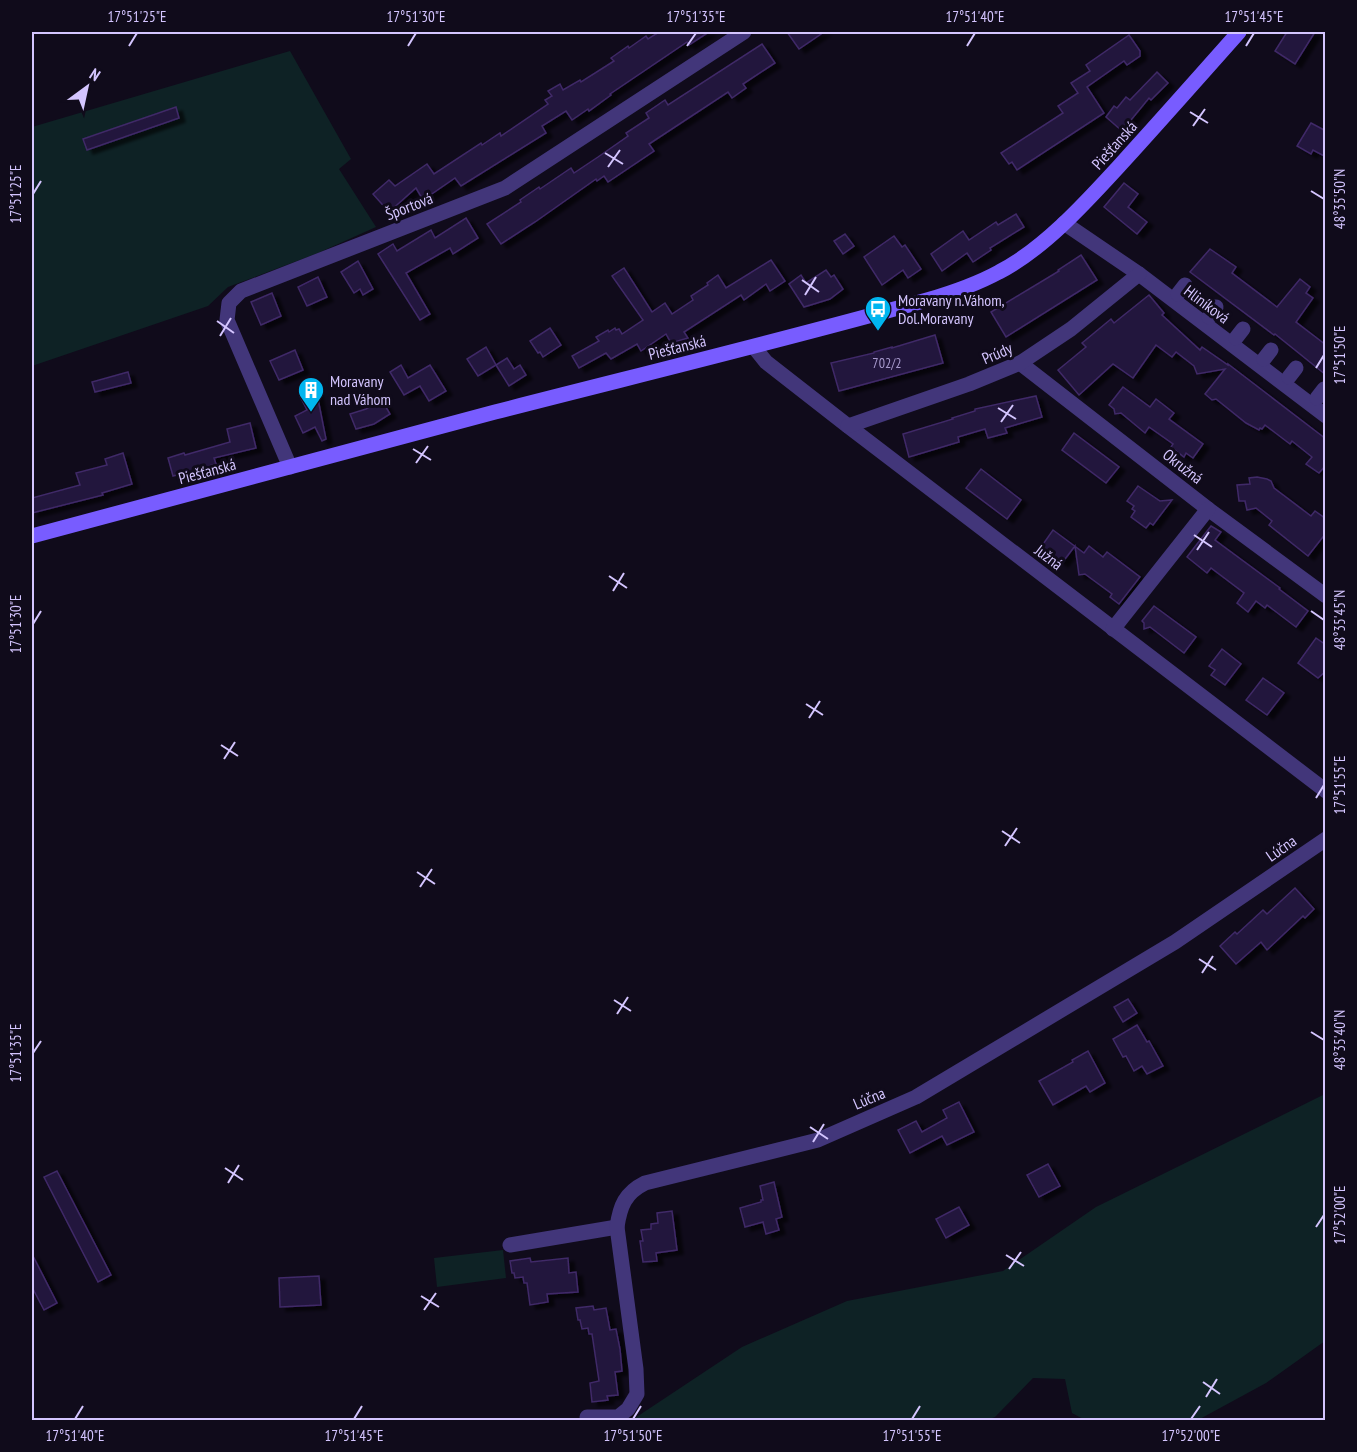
<svg xmlns="http://www.w3.org/2000/svg" width="1357" height="1452" font-family="'PT Sans Narrow',sans-serif">
<style>
.green{fill:#0e2225}
.building{fill:#24173c;stroke:#3f2968;stroke-width:1.5;filter:url(#shadow)}
.lines{fill:none;stroke-linecap:round;stroke-linejoin:round}
.street{stroke:#42367a;stroke-width:15}
.secondary{stroke:#785cff;stroke-width:15}
.ticks{fill:none;stroke:#d4c5ff;stroke-width:2}
.labels{text-anchor:middle;dominant-baseline:central;stroke-width:6;stroke-linejoin:round;paint-order:stroke}
.number-label{font-size:14px;fill:#a89ace}
.street-label{font-size:16px;fill:#d4c5ff;stroke:#100b1b}
.poi-label{font-size:16px;fill:#d4c5ff;stroke:#100b1b;text-anchor:start}
.neatline{fill:none;stroke:#d4c5ff;stroke-width:2}
.ticks-label{font-size:15px;text-anchor:middle;fill:#d4c5ff}
</style>
<defs>
<filter id="shadow"><feDropShadow dx="6" dy="4" stdDeviation="1.5" flood-color="#0009"/></filter>
</defs>
<rect width="100%" height="100%" fill="#100b1b"/>
<!-- green -->
<g class="green">
<path d="M290 51 351 159 339 169 376 227 318 253 228 287 208 306 32 366V127Z"/>
<path d="M1325 1094V1341L1266 1383 1198 1420H1085L1072 1413 1065 1379 1033 1378 995 1417 987 1420H632L742 1347 847 1301 1003 1271 1096 1207Z"/>
<path d="M503 1250 506 1278 437 1287 434 1258Z"/>
</g>
<!-- building -->
<g class="building">
<path d="M659 32H709L689 45 687 42 610 94 611 95 589 111 588 109 572 120 566 111 542 126 546 133 461 186 455 178 423 200 416 188 389 212 373 194 389 180 395 186 427 164 434 174 481 143 482 145 500 133 501 136 548 104 545 100 552 96 548 91 560 84 563 90 580 80 581 82 614 61 611 58 628 46 629 48 646 36 648 39Z"/>
<path d="M787 32H824L799 49Z"/>
<path d="M1287 32H1315L1295 64 1275 51Z"/>
<path d="M1129 35 1140 51V56L1127 65 1124 61 1087 87 1104 113 1017 170 1012 162 1009 164 1001 153 1063 113 1058 106 1078 93 1071 83 1090 71 1086 65Z"/>
<path d="M762 44 775 63 743 84 746 88 732 98 728 92 649 144 654 151 608 182 604 176 597 181 596 179 535 222 501 244 487 224 521 202 520 200 539 187 540 189 571 168 574 173 598 157 628 136 626 133 649 118 646 113 665 100 668 105Z"/>
<path d="M1157 72 1168 83 1151 100 1149 98 1122 131 1106 117 1114 106 1117 108 1126 97 1130 100Z"/>
<path d="M176 107 179 118 87 150 83 139Z"/>
<path d="M1311 123 1326 131V157L1313 150 1311 154 1297 146Z"/>
<path d="M1124 183 1138 194 1128 207 1147 222 1137 234 1104 207Z"/>
<path d="M1016 214 1024 227 990 248 991 250 973 262 967 253 942 271 931 254 963 231 969 240 996 222 998 225Z"/>
<path d="M466 218 478 238 453 254 450 248 406 273 430 314 420 320 378 254 393 244 397 251 431 230 435 238Z"/>
<path d="M845 234 854 246 843 254 834 241Z"/>
<path d="M894 236 902 247 905 245 921 269 908 278 903 270 882 285 864 257Z"/>
<path d="M1210 249 1236 267 1232 273 1277 307 1300 279 1310 287 1306 293 1313 298 1296 322 1326 345V375L1275 334 1274 335 1190 272Z"/>
<path d="M1081 255 1097 280 1006 337 991 312 1059 271 1058 270Z"/>
<path d="M771 260 785 281 770 291 766 284 744 300 741 295 684 332 688 338 671 343 666 334 641 351 637 344 611 359 606 353 579 368 572 356 599 341 596 337 608 330 609 332 615 328 616 330 619 329 622 334 643 320 612 276 624 268 652 312 665 303 672 314 693 300 691 296 708 285 707 283 718 275 726 288Z"/>
<path d="M358 261 373 289 363 295 360 289 354 293 341 272Z"/>
<path d="M826 270 831 277 834 275 843 289 830 299 804 307 789 284 801 275 806 283Z"/>
<path d="M318 277 327 297 307 306 298 287Z"/>
<path d="M272 293 281 316 261 325 251 302Z"/>
<path d="M1149 295 1164 313 1162 315 1200 350 1202 347 1228 365V364L1326 439V465L1319 473 1306 464 1312 457 1292 441 1290 444 1265 425 1262 429 1260 428 1259 430 1246 423 1216 399 1212 400 1205 394 1225 369 1197 374 1194 366 1176 352 1172 357 1156 345 1133 378 1113 364 1079 395 1058 370 1086 347 1082 343 1111 319 1114 323Z"/>
<path d="M550 328 561 345 543 357 540 352 538 353 530 341Z"/>
<path d="M935 335 943 363 839 391 831 363 874 353V352L892 347V348Z"/>
<path d="M486 347 496 365 478 376 467 359Z"/>
<path d="M295 350 303 370 279 380 270 361Z"/>
<path d="M507 358 514 369 520 365 526 375 509 386 496 365Z"/>
<path d="M401 365 408 378 430 365 446 391 429 401 420 386 404 395 390 372Z"/>
<path d="M128 372 131 383 95 392 92 382Z"/>
<path d="M1123 387 1150 407 1156 399 1174 413 1169 419 1203 444 1193 458 1186 453 1184 457 1171 447 1173 444 1149 427 1145 433 1121 413 1115 414 1114 409 1109 405Z"/>
<path d="M316 389 326 439 322 441 315 427 303 433 295 416 307 410 300 396Z"/>
<path d="M1036 396 1042 417 1005 428 1007 433 988 438 985 429 958 437 959 442 909 457 903 434 953 419 952 418 975 411V409Z"/>
<path d="M383 402 390 414 374 424 356 429 350 414 366 409 374 404 375 406Z"/>
<path d="M250 423 256 448 214 458 216 464 173 476 168 458 184 453 185 455 230 442 227 429Z"/>
<path d="M1074 433 1119 467 1106 483 1062 450Z"/>
<path d="M123 453 132 484 102 493 103 495 32 513V498L80 485 76 473 107 465 105 459Z"/>
<path d="M981 469 1021 500 1007 519 966 488Z"/>
<path d="M1257 477 1267 479 1271 481 1274 488 1311 516 1315 511 1326 519V533L1308 556 1269 525 1272 521 1256 508 1247 510 1245 501H1239L1237 485 1250 484 1249 478Z"/>
<path d="M1138 486 1160 501 1172 500 1153 525 1150 523 1146 528 1131 517 1135 511 1132 509 1134 506 1127 501Z"/>
<path d="M1211 526 1221 532 1215 540 1280 588 1279 589 1308 611 1296 627 1267 605 1265 608 1256 601 1248 612 1237 603 1244 593 1211 568 1207 573 1187 557Z"/>
<path d="M1053 530 1084 553 1089 546 1103 557 1107 552 1140 577 1119 604 1110 597 1112 594 1089 577 1085 574 1079 575 1075 546 1062 563 1041 547Z"/>
<path d="M1154 606 1196 637 1184 653 1150 627 1144 629V623L1142 621Z"/>
<path d="M1316 638 1326 645V671L1318 678 1298 663Z"/>
<path d="M1222 649 1241 664 1225 685 1211 675 1215 670 1209 666Z"/>
<path d="M1263 678 1284 693 1267 715 1246 700Z"/>
<path d="M1295 888 1314 909 1305 918 1303 916 1267 950 1261 942 1236 964 1220 946 1235 932 1237 934 1263 910 1267 914Z"/>
<path d="M1128 999 1137 1013 1123 1022 1114 1007Z"/>
<path d="M1137 1025 1147 1042 1149 1041 1163 1066 1147 1074 1142 1066 1134 1071 1126 1056 1123 1057 1113 1039Z"/>
<path d="M1088 1051 1105 1083 1090 1092 1086 1086 1053 1105 1039 1081 1073 1062 1072 1060Z"/>
<path d="M959 1102 974 1132 947 1145 942 1136 910 1153 898 1130 916 1121 922 1132 947 1118 943 1110Z"/>
<path d="M1048 1164 1060 1186 1039 1197 1027 1175Z"/>
<path d="M57 1171 111 1275 98 1282 44 1177Z"/>
<path d="M774 1182 782 1217 776 1219 779 1230 766 1234 763 1222 745 1227 740 1208 761 1202V1200H763L760 1186Z"/>
<path d="M959 1207 969 1225 946 1238 936 1219Z"/>
<path d="M672 1211 677 1250 656 1253 657 1261 643 1262 640 1241H643L641 1230 651 1229V1224L658 1223 657 1213Z"/>
<path d="M32 1254 57 1303 44 1310 32 1287Z"/>
<path d="M530 1258 531 1262 568 1258 569 1273 576 1272 578 1292 547 1294 548 1302 530 1305 527 1283H524L523 1277 515 1278 514 1273H512L510 1261Z"/>
<path d="M319 1276 321 1305 280 1307 279 1278Z"/>
<path d="M593 1306 594 1310 606 1308 610 1330 616 1329 620 1349 622 1371 615 1372 618 1395 607 1396 608 1400 592 1402 590 1383 599 1381 592 1334H589L588 1328 582 1329 580 1320H578L576 1308Z"/>
</g>
<g class="lines">
<!-- street -->
<g class="street">
<path d="M1064 223 1139 274 1326 416"/>
<path d="M1178 294 1185 285"/>
<path d="M1209 317 1216 307"/>
<path d="M1236 338 1243 329"/>
<path d="M754 347 766 362 848 426 1326 791"/>
<path d="M1264 359 1271 350"/>
<path d="M1020 363 1208 509 1326 596"/>
<path d="M1289 377 1296 368"/>
<path d="M1317 398 1324 389"/>
<path d="M848 426 969 384 1020 363 1071 329 1139 274"/>
<path d="M290 467 227 320 229 303 241 291 505 188 744 32"/>
<path d="M1113 629 1208 509"/>
<path d="M510 1245 617 1227"/>
<path d="M587 1417H618L628 1409 637 1394 636 1369 617 1227C620 1206 625 1193 645 1183L818 1140 916 1097 1175 942 1326 839"/>
</g>
<!-- secondary -->
<path class="secondary" d="M32 536C186 495 340 453 495 412 639 375 784 340 927 300 951 293 977 284 999 272 1044 249 1087 201 1121 164 1161 120 1200 76 1239 32"/>
</g>
<!-- ticks -->
<path class="ticks" d="M129 46 137 33M408 46 416 33M687 46 696 33M967 46 975 33M1246 46 1254 33M1190 112 1208 123M1193 126 1205 109M605 153 623 164M608 167 620 150M1311 191 1324 199M33 194 41 181M802 280 819 292M805 295 816 277M217 321 234 333M220 336 231 318M1316 368 1324 355M998 408 1016 419M1001 422 1013 405M413 449 431 460M416 463 428 446M1194 535 1212 547M1197 550 1209 532M609 576 627 588M613 591 624 573M1311 611 1324 620M33 624 41 611M806 704 823 715M809 718 820 701M221 745 238 756M224 759 235 742M1316 798 1324 785M1002 831 1020 843M1005 846 1017 828M417 872 435 884M420 887 432 869M1199 959 1216 970M1202 973 1213 956M614 1000 631 1011M617 1014 628 997M1311 1032 1324 1040M33 1053 41 1041M810 1127 828 1139M813 1142 824 1124M225 1168 243 1180M228 1183 239 1165M1316 1227 1324 1215M1006 1255 1024 1266M1009 1269 1021 1252M421 1296 439 1307M424 1310 436 1293M1203 1382 1220 1394M1206 1397 1217 1379M75 1419 83 1406M354 1419 362 1406M633 1419 641 1406M912 1419 920 1406M1191 1419 1200 1406"/>
<!-- icons -->
<defs>
<g id="bus-pin" transform="scale(1.35)"><path d="M0 17L-7.5 6A9.5 9.5 0 1 1 7.5 6Z" fill="#00b5ef" stroke="#100b1b"/><path d="M-5-6H5V4H4V6H2V4H-2V6H-4V4H-5ZM-3.5-4V0h7V-4ZM-3.5 1.2v1.5H-2V1.2ZM2 1.2v1.5H3.5V1.2Z" fill="#fff"/></g>
<g id="building-pin" transform="scale(1.35)"><path d="M0 17L-7.5 6A9.5 9.5 0 1 1 7.5 6Z" fill="#00b5ef" stroke="#100b1b"/><path d="M-4-6H4V6H1V3H-1V6H-4ZM-2.5-4.3h1.7v1.8h-1.7ZM.8-4.3h1.7v1.8H.8ZM-2.5-1h1.7V.8h-1.7ZM.8-1h1.7V.8H.8Z" fill="#fff"/></g>
</defs>
<g fill-rule="evenodd">
<use href="#bus-pin" x="878" y="309"/>
<use href="#building-pin" x="311" y="390"/>
</g>
<g class="labels">
<!-- number labels -->
<g class="number-label">
<text x="887" y="363">702/2</text>
</g>
<!-- street labels -->
<g class="street-label">
<text transform="translate(1114 145) rotate(-48)">Piešťanská</text>
<text transform="translate(409 206) rotate(-21)">Športová</text>
<text transform="translate(1207 304) rotate(37)">Hliníková</text>
<text transform="translate(677 347) rotate(-14)">Piešťanská</text>
<text transform="translate(997 353) rotate(-23)">Prúdy</text>
<text transform="translate(1183 466) rotate(38)">Okružná</text>
<text transform="translate(207 471) rotate(-15)">Piešťanská</text>
<text transform="translate(1049 557) rotate(37)">Južná</text>
<text transform="translate(1281 848) rotate(-35)">Lúčna</text>
<text transform="translate(869 1098) rotate(-23)">Lúčna</text>
</g>
<!-- poi labels -->
<g class="poi-label">
<text x="898" y="300">Moravany n.Váhom,<tspan x="898" dy="18">Dol.Moravany</tspan></text>
<text x="330" y="381">Moravany<tspan x="330" dy="18">nad Váhom</tspan></text>
</g>
</g>
<!-- border -->
<rect width="1357" height="1452" fill="none" stroke="#100b1b" stroke-width="66"/>
<!-- north arrow -->
<g transform="translate(87 87) rotate(33)" stroke="#100b1b" stroke-width="4.5" paint-order="stroke">
<path d="M0-4.5L10 22L0 15L-10 22Z" fill="#d4c5ff"/>
<text y="-9" font-size="16" font-weight="bold" text-anchor="middle" fill="#d4c5ff">N</text>
</g>
<rect x="33" y="33" width="1291" height="1386" class="neatline"/>
<g class="ticks-label">
<text x="137" y="22">17°51'25"E</text>
<text x="416" y="22">17°51'30"E</text>
<text x="696" y="22">17°51'35"E</text>
<text x="975" y="22">17°51'40"E</text>
<text x="1254" y="22">17°51'45"E</text>
<text transform="translate(16 194) rotate(-90)" y="5">17°51'25"E</text>
<text transform="translate(1340 199) rotate(-90)" y="5">48°35'50"N</text>
<text transform="translate(1340 355) rotate(-90)" y="5">17°51'50"E</text>
<text transform="translate(1340 620) rotate(-90)" y="5">48°35'45"N</text>
<text transform="translate(16 624) rotate(-90)" y="5">17°51'30"E</text>
<text transform="translate(1340 785) rotate(-90)" y="5">17°51'55"E</text>
<text transform="translate(1340 1040) rotate(-90)" y="5">48°35'40"N</text>
<text transform="translate(16 1053) rotate(-90)" y="5">17°51'35"E</text>
<text transform="translate(1340 1215) rotate(-90)" y="5">17°52'00"E</text>
<text x="75" y="1441">17°51'40"E</text>
<text x="354" y="1441">17°51'45"E</text>
<text x="633" y="1441">17°51'50"E</text>
<text x="912" y="1441">17°51'55"E</text>
<text x="1191" y="1441">17°52'00"E</text>
</g>
</svg>
